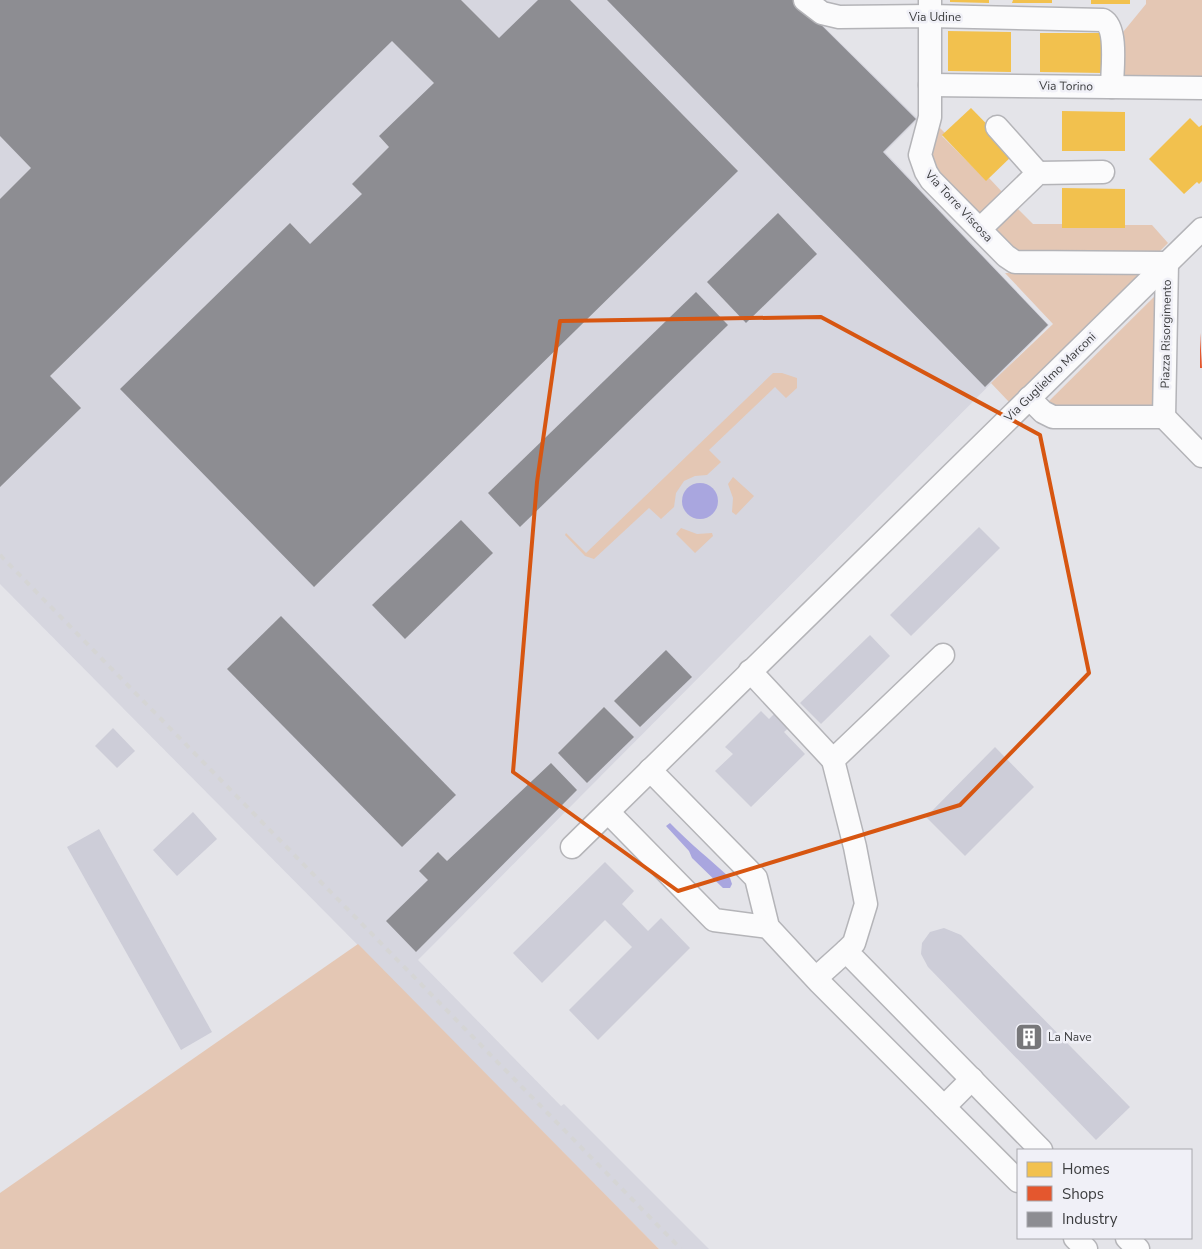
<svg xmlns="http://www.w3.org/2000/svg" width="1202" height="1249" font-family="'Nunito Sans',sans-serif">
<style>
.built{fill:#d6d6df}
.green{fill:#e4c7b4}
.water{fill:#a9a6df}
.homes{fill:#f2c14e}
.shops{fill:#e4572e}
.industry{fill:#8d8d92}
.building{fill:#cdcdd8}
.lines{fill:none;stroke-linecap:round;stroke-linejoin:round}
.minor-casing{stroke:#b4b4b8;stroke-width:25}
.minor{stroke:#fbfbfc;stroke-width:22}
.rail{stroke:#d5d5d5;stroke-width:4;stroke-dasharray:6 6;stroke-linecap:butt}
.marked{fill:none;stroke:#d75611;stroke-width:4;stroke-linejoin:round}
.labels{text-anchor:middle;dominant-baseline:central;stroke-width:5;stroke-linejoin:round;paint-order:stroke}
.street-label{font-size:12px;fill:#3c3d3f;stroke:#f0f0f7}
.poi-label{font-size:12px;fill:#3c3d3f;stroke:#f0f0f7;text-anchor:start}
</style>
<rect width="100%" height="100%" fill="#e4e4e9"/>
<!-- built -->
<path class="built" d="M0 0H797L918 119 885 152 1049 325 418 960 561 1106 564 1104 709 1249H659L0 584Z"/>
<!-- green -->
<g class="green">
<path d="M1146 0H1202V77L1119 82V37L1146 4Z"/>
<path d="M937 125 945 133 942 136 986 180 989 178 1004 194 981 216 937 171 929 158Z"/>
<path d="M1016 207 1033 224H1062V228H1125V225H1152L1168 243 1157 254H1017L994 229Z"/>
<path d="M1005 273H1144L1009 402 991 383 1053 324Z"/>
<path d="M1160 291 1155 408 1044 406Z"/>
<path d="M773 373H782L797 378V388L786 398 775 387 709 450 721 462 707 475 695 476 684 481 676 493 674 507 661 519 649 508 594 559 585 556 565 535 566 533 586 553Z"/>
<path d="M733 477 754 496 736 515 732 512 733 498 728 484Z"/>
<path d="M681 528 697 534 712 533 713 536 695 553 676 534Z"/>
<path d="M358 944 659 1249H0V1193Z"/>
</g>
<!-- water -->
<g class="water">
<circle cx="700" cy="501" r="18"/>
<path d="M670 823C689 843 710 859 730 878L732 884 730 888H723L692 858 689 851 666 826Z"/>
</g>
<!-- homes -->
<g class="homes">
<path d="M950 0H989V3L950 2Z"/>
<path d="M1013 0H1052V3H1012Z"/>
<rect x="1091" y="0" width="39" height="4"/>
<path d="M948 31 1011 32V72L948 71Z"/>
<path d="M1040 33H1104L1103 73 1040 72Z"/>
<path d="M971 108 1015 153 986 181 942 135Z"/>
<path d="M1062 111 1125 112V151H1062Z"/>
<path d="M1190 118 1199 127 1202 125V181L1199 184 1197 182 1184 194 1149 159Z"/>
<path d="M1062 188 1125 189V228H1062Z"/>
</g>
<!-- shops -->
<path class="shops" d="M1200 333 1202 368H1200Z"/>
<!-- industry -->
<g class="industry">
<path d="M0 0H461L499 38 538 0H570L738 171 314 587 120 389 290 223 310 244 362 194 352 184 389 147 379 136 434 83 392 41 50 376 81 408 0 487V199L31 168 0 136Z"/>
<path d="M607 0H796L916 119 883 152 1048 325 985 387Z"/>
<path d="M778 213 817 254 746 323 707 282Z"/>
<path d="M696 292 728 325 520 527 488 493Z"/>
<path d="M461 520 493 553 405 639 372 605Z"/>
<path d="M281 616 456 795 402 847 227 669Z"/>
<path d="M666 650 692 677 640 727 614 701Z"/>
<path d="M604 707 634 737 587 783 558 753Z"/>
<path d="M551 763 577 790 416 952 386 921 428 880 419 871 438 852 447 861Z"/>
</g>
<!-- building -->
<g class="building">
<path d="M979 527 1000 548 911 636 890 615Z"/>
<path d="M870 635 890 656 821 724 800 703Z"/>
<path d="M779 709 793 724 784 732 805 754 751 807 715 771 733 754 725 747 761 711 769 719Z"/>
<path d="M113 728 135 751 117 768 95 746Z"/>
<path d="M995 747 1034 787 965 856 926 817Z"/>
<path d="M193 812 217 839 177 876 153 850Z"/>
<path d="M99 829 212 1032 181 1050 67 847Z"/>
<path d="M605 862 634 891 622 904 648 931 661 918 690 948 598 1040 569 1010 632 947 605 920 542 983 513 953Z"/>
<path d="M944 928 961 935 1130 1107 1096 1140 928 967 921 954 922 943 930 932Z"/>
</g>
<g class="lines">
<!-- minor casing -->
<g class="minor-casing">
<g id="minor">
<path d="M805 0 822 13 839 17 930 16 1103 20C1118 28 1112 71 1112 87"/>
<path d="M930 0V117L920 155 926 172 931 180 1006 256 1015 262 1167 263"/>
<path d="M930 85 1202 88"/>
<path d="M997 127 1038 173"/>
<path d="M980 229 1038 173 1103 172"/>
<path d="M1029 398 1043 412 1053 417H1164"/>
<path d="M1164 417 1167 263"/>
<path d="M1164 417 1202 456"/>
<path d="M750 671 833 760 943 655"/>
<path d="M833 760 855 847 866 904 854 943 846 951 1041 1150"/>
<path d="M650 770 756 878 768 927 820 983 1018 1181"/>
<path d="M608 812 714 920 768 927"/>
<path d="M572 847 1202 229"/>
<path d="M816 978 846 951"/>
<path d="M944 1107 972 1079"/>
<path d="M1075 1238 1086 1249"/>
<path d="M1127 1238 1138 1249"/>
</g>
</g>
<!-- minor -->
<use href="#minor" class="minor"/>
<!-- rail -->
<path class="rail" d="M0 555 681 1249"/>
</g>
<!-- marked area -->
<path class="marked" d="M821 317 1040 435 1089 673 960 805 678 891 513 772 537 482 560 321Z"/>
<!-- icons -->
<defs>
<g id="building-square" transform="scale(1.4375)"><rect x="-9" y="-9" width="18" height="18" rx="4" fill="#77777a" stroke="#f0f0f7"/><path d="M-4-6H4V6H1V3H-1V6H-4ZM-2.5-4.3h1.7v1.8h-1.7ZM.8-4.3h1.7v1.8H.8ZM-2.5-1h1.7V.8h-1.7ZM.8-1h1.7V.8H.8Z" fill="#fff"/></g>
</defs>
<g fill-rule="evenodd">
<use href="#building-square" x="1029" y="1037"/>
</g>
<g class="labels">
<!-- street labels -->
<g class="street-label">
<text x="935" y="17">Via Udine</text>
<text transform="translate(1066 86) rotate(1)">Via Torino</text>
<text transform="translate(959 206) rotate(47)">Via Torre Viscosa</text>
<text transform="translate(1166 334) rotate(-89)">Piazza Risorgimento</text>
<text transform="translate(1050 377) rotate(-44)">Via Guglielmo Marconi</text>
</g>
<!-- poi labels -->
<g class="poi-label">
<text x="1048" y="1037">La Nave</text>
</g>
</g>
<!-- legend -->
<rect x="1017" y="1149" width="175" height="90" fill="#f0f0f7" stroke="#a8a8ad"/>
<rect x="1027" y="1162" width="25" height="15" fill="#f2c14e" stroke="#a8a8ad"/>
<text x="1062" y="1174" font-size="15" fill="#3c3d3f">Homes</text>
<rect x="1027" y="1186" width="25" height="15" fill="#e4572e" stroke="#a8a8ad"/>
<text x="1062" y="1199" font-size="15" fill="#3c3d3f">Shops</text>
<rect x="1027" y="1212" width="25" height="15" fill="#8d8d92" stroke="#a8a8ad"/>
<text x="1062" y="1224" font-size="15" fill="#3c3d3f">Industry</text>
</svg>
